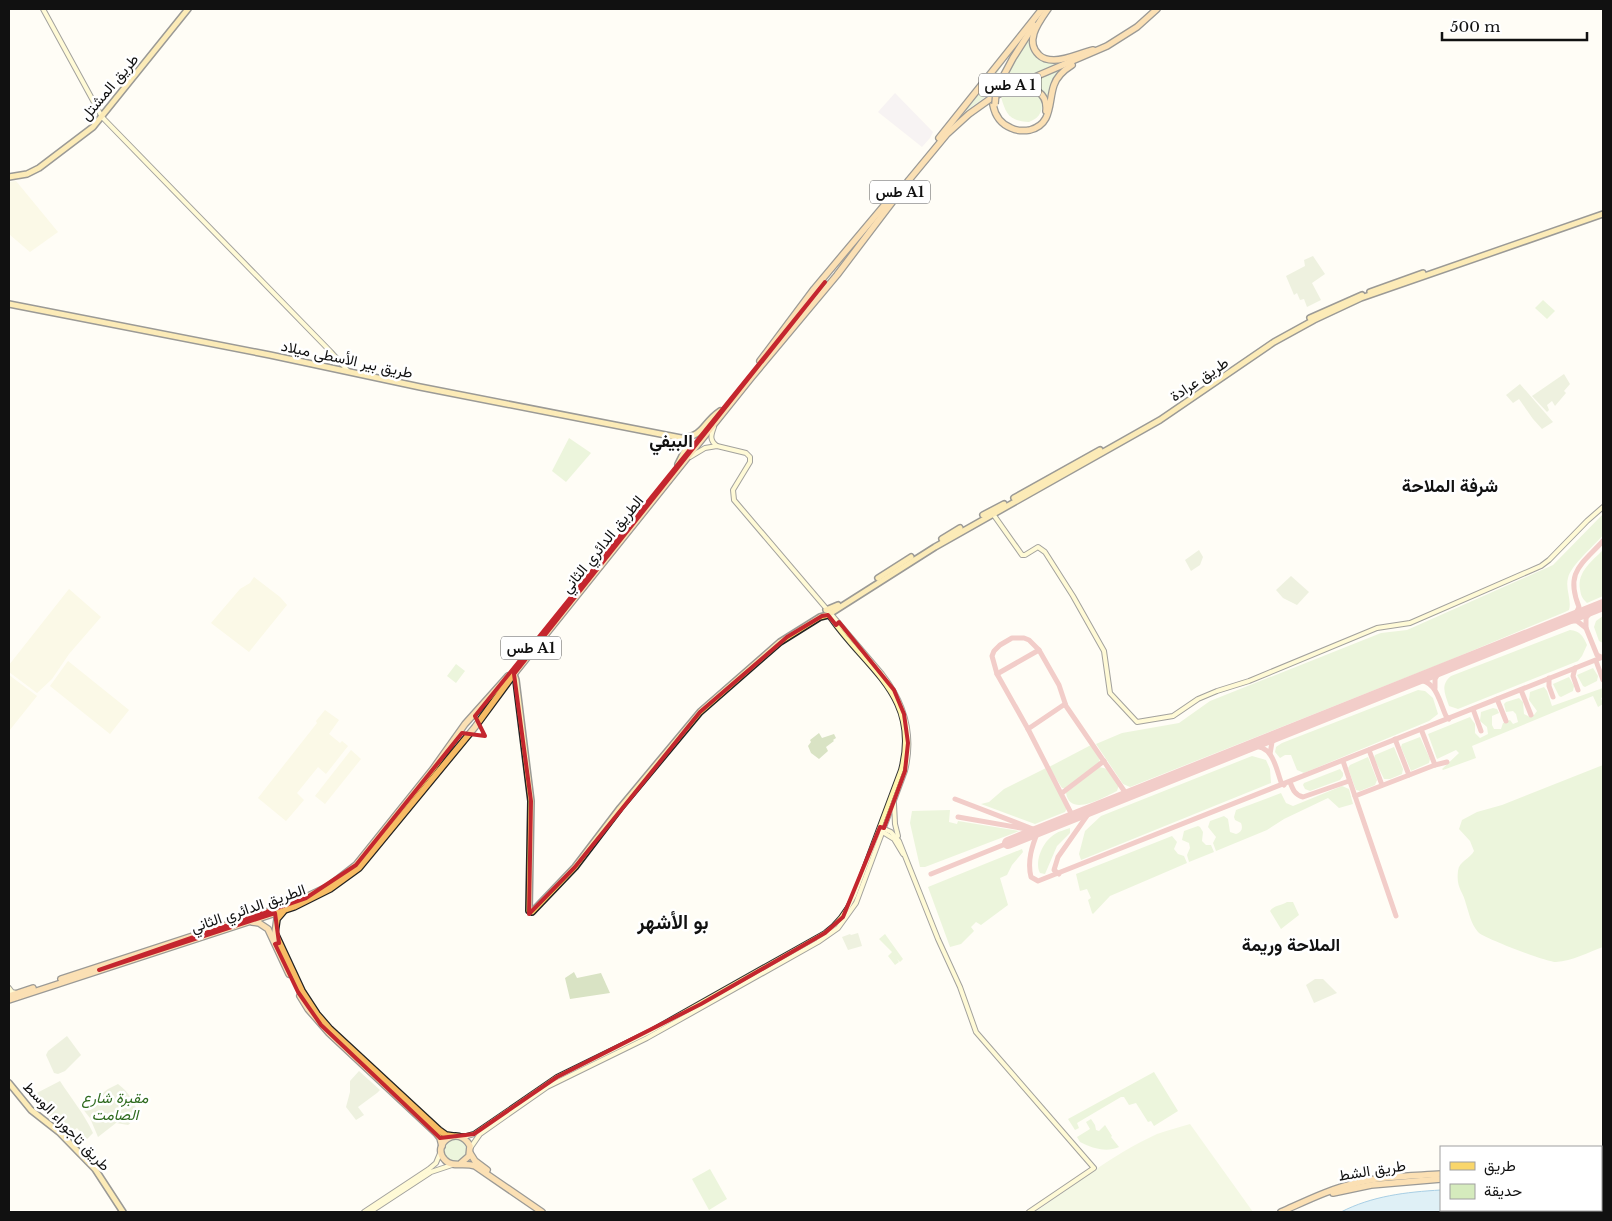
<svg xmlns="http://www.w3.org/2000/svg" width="1612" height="1221" font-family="'Libre Baskerville',Vazirmatn,serif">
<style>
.industrial{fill:#eee6ef}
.farmland{fill:#f6f3d4}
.green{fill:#d5ebbd}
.cemetery{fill:#d9e3c4}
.pitch{fill:#e6f2cf}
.water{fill:#b9e0f7;stroke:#3f96cf}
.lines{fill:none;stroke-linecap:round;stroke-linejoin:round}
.taxiway{stroke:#e29292;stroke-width:5}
.runway{stroke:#e29292;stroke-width:12}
.secondary-casing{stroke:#333;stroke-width:6}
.primary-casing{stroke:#222;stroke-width:8}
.trunk-casing{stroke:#222;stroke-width:8}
.secondary{stroke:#fff6b0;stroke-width:4}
.primary{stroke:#f9d66b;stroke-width:5}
.trunk{stroke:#f7bc64;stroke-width:5.5}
.trunk-bridge-casing{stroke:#222;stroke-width:8;stroke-linecap:butt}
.trunk-bridge{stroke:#f7bc64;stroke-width:5.5}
.marked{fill:none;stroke:#c4262e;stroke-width:4;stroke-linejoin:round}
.labels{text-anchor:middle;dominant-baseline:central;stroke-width:5;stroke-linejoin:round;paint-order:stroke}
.shield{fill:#fff;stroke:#585858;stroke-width:1}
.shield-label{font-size:14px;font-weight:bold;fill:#111}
.street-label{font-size:15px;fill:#111;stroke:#fff}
.park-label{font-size:15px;font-style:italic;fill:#2f6b1f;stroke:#fff}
.quarter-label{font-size:18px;font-weight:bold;fill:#111;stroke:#fff}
.district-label{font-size:20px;font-weight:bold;fill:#111;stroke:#fff}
</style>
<rect width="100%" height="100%" fill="#fffdf5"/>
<!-- industrial -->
<path class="industrial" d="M895 93 933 132 930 138 922 147 878 112Z"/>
<!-- farmland -->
<g class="farmland">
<path d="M16 181 58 232 30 252 9 234V182Z"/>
<path d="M254 577 280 597 287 605 249 652 211 623 240 589 250 583Z"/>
<path d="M69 589 101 617 69 654 52 679 37 693 9 672V665Z"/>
<path d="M68 661 129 710 110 734 50 686Z"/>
<path d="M9 675 37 696 9 731Z"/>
<path d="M325 710 339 720 329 734 340 743 342 741 348 746 326 774 318 767 297 793 304 800 286 821 258 798 317 723 316 721Z"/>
<path d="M351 750 361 759 325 804 315 796Z"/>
</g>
<!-- green -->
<g class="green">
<path d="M1037 24 1032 37 1039 56 1064 61 1000 88 1007 73Z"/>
<path d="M1022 37 990 83 988 95 959 116Z"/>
<path d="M1069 66 1061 72 1048 105 1043 93 1017 87Z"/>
<path d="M1026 88 1040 95C1044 108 1042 117 1029 122 1009 121 1006 114 1001 97L1011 92Z"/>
<path d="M1543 300 1555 311 1547 319 1535 308Z"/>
<path d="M569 438 591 453 566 482 552 471Z"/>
<path d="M1603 514V535C1594 546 1571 565 1568 578 1565 589 1572 600 1569 610L1565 612 1445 662 1130 787 1123 784 1096 744 1122 733 1179 723 1210 701 1381 633 1407 630 1553 565Z"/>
<path d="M1603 550V596L1587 603C1582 598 1581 596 1580 589 1577 572 1592 561 1603 550Z"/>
<path d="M1603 616V643L1599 641 1594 627 1596 621Z"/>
<path d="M1570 630C1580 631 1583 636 1587 645L1582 656 1578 661 1458 709 1449 706C1445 694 1440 685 1451 676Z"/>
<path d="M456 664 465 671 456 683 447 676Z"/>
<path d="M1593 668 1598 676 1597 681 1585 687 1583 686 1577 675Z"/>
<path d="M1569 677 1574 686 1573 691 1561 697 1559 696 1553 684Z"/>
<path d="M1544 687 1547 691 1552 706 1603 688V697L1601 698 1603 704 1598 707 1593 696 1472 746 1476 758 1443 770 1442 769 1459 753 1456 750 1437 759 1428 734 1470 717 1475 724V733L1480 738 1488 734 1487 727 1480 721 1481 712 1493 708 1497 709 1499 713 1492 716V725L1494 729H1501L1503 723 1510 720 1513 724 1518 722 1516 714 1513 711 1506 712 1504 704 1506 702 1519 698 1523 702 1524 714 1530 717 1534 715 1537 711 1529 700 1530 692Z"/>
<path d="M1418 690 1425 691 1433 698 1438 714 1429 721 1304 773 1297 770 1291 755H1285L1280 758 1275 752 1276 747 1282 743Z"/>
<path d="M1420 737 1430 759 1429 763 1411 771 1401 747 1402 744Z"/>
<path d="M1091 745 1100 757 1099 763 1067 788H1062L1049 767Z"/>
<path d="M1394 747 1403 769 1402 774 1390 779H1384L1374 758 1375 755Z"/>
<path d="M1252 756 1266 760 1270 769 1271 783 1266 785 1081 860 1079 854 1085 831 1101 816Z"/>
<path d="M1368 757 1377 780 1375 785 1360 791 1356 790 1348 768 1350 765Z"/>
<path d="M1603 765V947C1589 952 1572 961 1556 962 1547 962 1483 938 1478 932 1471 924 1469 913 1466 904 1463 890 1456 889 1458 871 1459 861 1470 859 1474 851L1470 841 1459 829 1462 820 1477 812 1502 805Z"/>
<path d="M1099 767 1108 769 1119 785 1117 791C1104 797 1070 818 1066 793Z"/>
<path d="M1046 768 1067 808 1065 812 1035 824 981 804 989 802 1004 789Z"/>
<path d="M1340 769 1343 773V776L1340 780 1310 791 1305 789 1303 785 1304 783Z"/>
<path d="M1342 786 1349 789 1353 804 1339 808 1328 798 1284 819 1267 830 1216 851 1213 843 1216 837 1208 827 1210 821 1224 816 1228 819 1230 832 1236 834C1242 832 1243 828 1241 823L1235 820 1234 817 1236 810 1281 793 1286 803 1293 806Z"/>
<path d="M950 810 949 822 957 824 958 821 1019 831 925 867H920L910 823 912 811Z"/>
<path d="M1198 826 1200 827 1203 832 1202 841 1206 845H1211L1214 852 1189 862 1187 855 1190 848 1189 843 1182 840 1184 831Z"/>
<path d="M1070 828V833L1057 846 1045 874 1040 873C1034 861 1043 841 1055 834 1059 831 1065 830 1070 828Z"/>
<path d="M1172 836 1177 842 1174 849 1178 854 1184 856 1187 863 1110 896 1093 914 1092 913 1088 900 1091 898 1087 889 1080 891 1076 874Z"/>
<path d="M1022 849 1023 852 1012 865 1007 875 1000 878 1008 905 981 925 976 922 971 927 974 931 961 944 950 947 928 887Z"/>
<path d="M1287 902H1293L1299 915 1281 929 1270 911C1274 905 1281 906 1287 902Z"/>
<path d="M885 934 903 959 900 962 897 959 899 962 895 965 888 956 892 952 879 939Z"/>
<path d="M1154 1072 1178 1111 1154 1126 1151 1121 1148 1122 1136 1103 1129 1105 1124 1097H1121L1077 1123 1079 1128 1075 1130 1068 1119Z"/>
<path d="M1091 1119 1095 1125 1096 1130 1099 1131 1105 1125 1112 1136 1111 1137 1119 1147C1106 1153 1092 1148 1080 1142L1077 1137 1090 1129 1086 1122Z"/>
<circle cx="455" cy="1150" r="12"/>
<path d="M710 1169 727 1199 709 1210 692 1179Z"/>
</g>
<!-- cemetery -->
<g class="cemetery">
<path d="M1313 256 1325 274 1312 283 1321 300 1307 307 1304 299 1300 300 1297 293 1294 295 1286 276 1305 266 1304 260Z"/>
<path d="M1564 374 1570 384 1564 391 1566 393 1555 406 1552 401 1547 405 1549 410 1547 412 1532 396Z"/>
<path d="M1520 384 1553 422 1542 429 1533 419 1519 399 1513 403 1506 395Z"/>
<path d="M1199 550 1203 557 1200 565 1191 571 1185 560Z"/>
<path d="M1291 576 1309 592 1297 605 1283 598 1276 590Z"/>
<path d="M819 733 822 738 834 734 836 738 833 740 834 741 826 747 828 751 819 759 811 753 808 746 811 742 810 740Z"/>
<path d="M858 933 862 946 848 950 842 937 850 934 851 935Z"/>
<path d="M574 972 577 978 601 973 610 993 570 999 565 978Z"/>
<path d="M1315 979H1323L1337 993 1314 1003 1306 985Z"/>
<path d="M67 1036 81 1055 65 1071 58 1074 54 1073 46 1055 48 1051Z"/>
<path d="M359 1071 380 1090 377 1093 358 1107 364 1115 356 1120 346 1107 350 1092V1081Z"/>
<path d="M60 1081C71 1098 85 1115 93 1133L87 1139 77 1128 66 1136C52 1124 45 1108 31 1096Z"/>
<path d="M118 1084C130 1093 134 1102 139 1116L128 1125 116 1123 98 1137 90 1118 82 1108 108 1089Z"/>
</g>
<!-- pitch -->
<path class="pitch" d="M1190 1124 1253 1212H1035C1075 1185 1113 1154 1157 1134 1168 1130 1180 1127 1190 1124Z"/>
<!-- water -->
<path class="water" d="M1603 1181V1212H1341C1372 1196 1406 1192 1441 1190V1210H1601V1182Z"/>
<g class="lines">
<!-- taxiway -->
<g class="taxiway">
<path d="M1574 617 1579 607C1565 572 1581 565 1603 541"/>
<path d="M1565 621H1577L1586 628V618L1592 610"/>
<path d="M1586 628 1597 655 1601 657"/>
<path d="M1596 661 1603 680"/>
<path d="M1575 668 1573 676 1578 690"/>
<path d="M997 674 1039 650"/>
<path d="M1549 678V686L1553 697"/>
<path d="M1415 680C1436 678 1439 701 1446 716L1449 719"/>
<path d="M1435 688V679L1440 670"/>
<path d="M1521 690 1531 715"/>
<path d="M1497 699 1506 721"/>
<path d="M1473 709 1481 731"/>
<path d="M1028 729 1065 704"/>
<path d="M1421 729 1435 765"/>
<path d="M1395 739 1409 775"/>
<path d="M1251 746C1273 745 1275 765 1281 782L1284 785"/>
<path d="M1369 750 1382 785"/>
<path d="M1270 754 1272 742 1278 735"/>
<path d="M1343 761 1396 916"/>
<path d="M1290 782C1293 790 1295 795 1303 797L1349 781"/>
<path d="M1062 793 1104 761"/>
<path d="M1355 796 1435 765 1447 762"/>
<path d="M955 799 1038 831 958 817"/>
<path d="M1073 817 1028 729 997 674 992 656 994 651 1000 645 1012 638H1024L1029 640 1039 650 1059 685 1066 706 1127 795"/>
<path d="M1038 831C1032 846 1027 861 1031 877L1038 881 1603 657"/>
<path d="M931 874 1008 843"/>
<path d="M1059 874 1054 870 1058 857 1091 810"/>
</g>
<!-- runway -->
<path class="runway" d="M1008 843 1603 605"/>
<!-- secondary casing -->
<g class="secondary-casing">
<g id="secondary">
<path d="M43 9 102 117 331 352 349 372"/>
<path d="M714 427C711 435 709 440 717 446"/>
<path d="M993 514 1022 555H1025L1038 547 1045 552 1073 596 1104 651 1110 693 1137 722 1173 716 1198 699 1217 691 1249 681 1377 628 1410 623 1541 566 1549 560 1587 521 1603 507"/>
<path d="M894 804 895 824 898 836"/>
<path d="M882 828 891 832 899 841 938 939 960 987 976 1032 1094 1168 1029 1212"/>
<path d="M881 831 894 839 903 854"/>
<path d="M9 988 12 992 16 993"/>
<path d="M461 1136H467L474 1134 557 1077 649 1032 825 933C839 923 847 911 854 896L901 770C921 694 863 668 828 614"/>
<path d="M471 1147 480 1134 547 1087 647 1038 818 942 838 928 856 903 905 771C914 735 904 702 882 674L734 500 733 490 750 462V457L746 453 717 446 705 448 690 457"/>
<path d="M364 1212 429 1169 436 1163 441 1151"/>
<path d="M370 1212 431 1172 452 1165"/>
</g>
</g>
<!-- primary casing -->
<g class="primary-casing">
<g id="primary">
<path d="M9 177 27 174 39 168 93 127 188 9"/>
<path d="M1370 292 1423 273"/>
<path d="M9 304 270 355 420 387 681 438C705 436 702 423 720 411"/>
<path d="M1310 318 1362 295"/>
<path d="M678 464 687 446V443L681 439"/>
<path d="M1014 498 1100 450"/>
<path d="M983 515 1004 504"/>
<path d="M942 539 960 528"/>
<path d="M878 578 911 557"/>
<path d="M826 610 838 605"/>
<path d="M514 674 516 680 531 801 529 911 532 912 575 867 620 808 700 712 780 642 820 617 828 615 935 547 1160 420 1274 342 1314 320 1361 298 1603 214"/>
<path d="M9 1083 31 1110 59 1132 95 1169 123 1212"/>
</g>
</g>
<!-- trunk casing -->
<g class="trunk-casing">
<g id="trunk">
<path d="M1048 9C1039 22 1024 41 1039 55 1043 59 1049 60 1054 60 1067 60 1080 53 1093 50"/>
<path d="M998 86 1013 58 1034 25"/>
<path d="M1017 88C1033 85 1048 93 1046 111"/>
<path d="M993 105C995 115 1001 124 1011 128 1017 131 1024 131 1030 130 1053 124 1048 102 1054 85 1057 76 1064 70 1072 65"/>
<path d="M939 138 1042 9"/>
<path d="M760 361 814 289 892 196"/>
<path d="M283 912 277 919 275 933 302 991 317 1014 330 1029 439 1130 446 1135 453 1136"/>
<path d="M252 922 259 923 268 929 289 974"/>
<path d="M61 979 291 904 329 886 356 865 433 769 465 724 508 676"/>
<path d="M9 996 33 988"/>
<path d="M300 996 308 1009 329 1033 436 1133 440 1138 442 1146"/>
<path d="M9 1000 294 907 330 889 359 868 475 727 514 674 751 378 837 275 909 180 947 134 969 114 990 99 1016 85 1107 46 1137 27 1157 9"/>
<path d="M470 1153 475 1161 487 1170"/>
<path d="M1601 1153H1603"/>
<path d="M1601 1159H1603"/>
<path d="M461 1163 469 1156 470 1146C458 1123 430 1145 445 1160 452 1168 464 1162 475 1166L542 1212"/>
<path d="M1333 1193 1371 1185 1441 1179"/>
<path d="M1281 1212C1306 1201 1330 1189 1356 1183 1383 1176 1413 1176 1441 1174"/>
</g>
</g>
<!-- secondary -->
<use href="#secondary" class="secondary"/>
<!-- primary -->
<use href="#primary" class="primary"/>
<!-- trunk -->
<use href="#trunk" class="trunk"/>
<!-- trunk-bridge casing -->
<g class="trunk-bridge-casing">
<path id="trunk-bridge" d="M995 104 996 93 998 86"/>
</g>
<!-- trunk-bridge -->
<use href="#trunk-bridge" class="trunk-bridge"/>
</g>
<!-- marked area -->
<path d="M0 0H1612V1221H0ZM825 282 514 674 531 801 529 914 575 867 700 712 787 637 822 616 828 615 836 625 839 622 894 690 904 714 908 743 905 771 884 828 880 827 843 917 825 933 701 1004 557 1077 474 1134 440 1138 321 1025 298 992 275 944 279 943 275 913 99 970 306 898 356 865 462 733 485 736 475 716Z" fill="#fffdf5" fill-opacity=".55" fill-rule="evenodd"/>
<path class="marked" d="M825 282 514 674 531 801 529 914 575 867 700 712 787 637 822 616 828 615 836 625 839 622 894 690 904 714 908 743 905 771 884 828 880 827 843 917 825 933 701 1004 557 1077 474 1134 440 1138 321 1025 298 992 275 944 279 943 275 913 99 970 306 898 356 865 462 733 485 736 475 716Z"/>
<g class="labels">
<!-- shield labels -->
<g class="shield">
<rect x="979" y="73.5" width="62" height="23" rx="4"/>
<rect x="870" y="180.5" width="60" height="23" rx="4"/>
<rect x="501" y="636.5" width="60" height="23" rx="4"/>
</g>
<g class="shield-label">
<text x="1010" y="85">طس A 1</text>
<text x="900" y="192">طس A1</text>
<text x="531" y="648">طس A1</text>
</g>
<!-- street labels -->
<g class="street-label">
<text transform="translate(109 87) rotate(-50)">طريق المشتل</text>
<text transform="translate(347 359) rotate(12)">طريق بير الأسطى ميلاد</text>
<text transform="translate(1199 379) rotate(-34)">طريق عرادة</text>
<text transform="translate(602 544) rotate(-51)">الطريق الدائري الثاني</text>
<text transform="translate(248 908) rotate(-19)">الطريق الدائري الثاني</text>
<text transform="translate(67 1126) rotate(46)">طريق تاجوراء الوسط</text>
<text transform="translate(1372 1170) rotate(-9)">طريق الشط</text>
</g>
<!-- park labels -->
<g class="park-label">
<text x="115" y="1097">مقبرة شارع<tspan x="115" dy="17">الصامت</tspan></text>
</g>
<!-- quarter labels -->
<g class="quarter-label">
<text x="671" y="441">البيفي</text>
<text x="1450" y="486">شرفة الملاحة</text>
<text x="1291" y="945">الملاحة وريمة</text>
</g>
<!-- district labels -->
<g class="district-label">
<text x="673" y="922">بو الأشهر</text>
</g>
</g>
<!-- border -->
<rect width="1612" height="1221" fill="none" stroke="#111111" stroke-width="20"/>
<!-- legend -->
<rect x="1440" y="1146" width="162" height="65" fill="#ffffff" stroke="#a0a0a0"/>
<rect x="1450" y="1162" width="25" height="8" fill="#f9d66b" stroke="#a0a0a0"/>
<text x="1484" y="1171" font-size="15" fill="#111111">طريق</text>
<rect x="1450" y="1184" width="25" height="15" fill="#d5ebbd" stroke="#a0a0a0"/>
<text x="1484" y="1196" font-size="15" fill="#111111">حديقة</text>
<!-- scale -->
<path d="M1442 32v8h145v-8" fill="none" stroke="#111111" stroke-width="2.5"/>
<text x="1450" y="32" font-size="15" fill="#111111" stroke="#ffffff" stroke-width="4" paint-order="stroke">500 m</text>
</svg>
